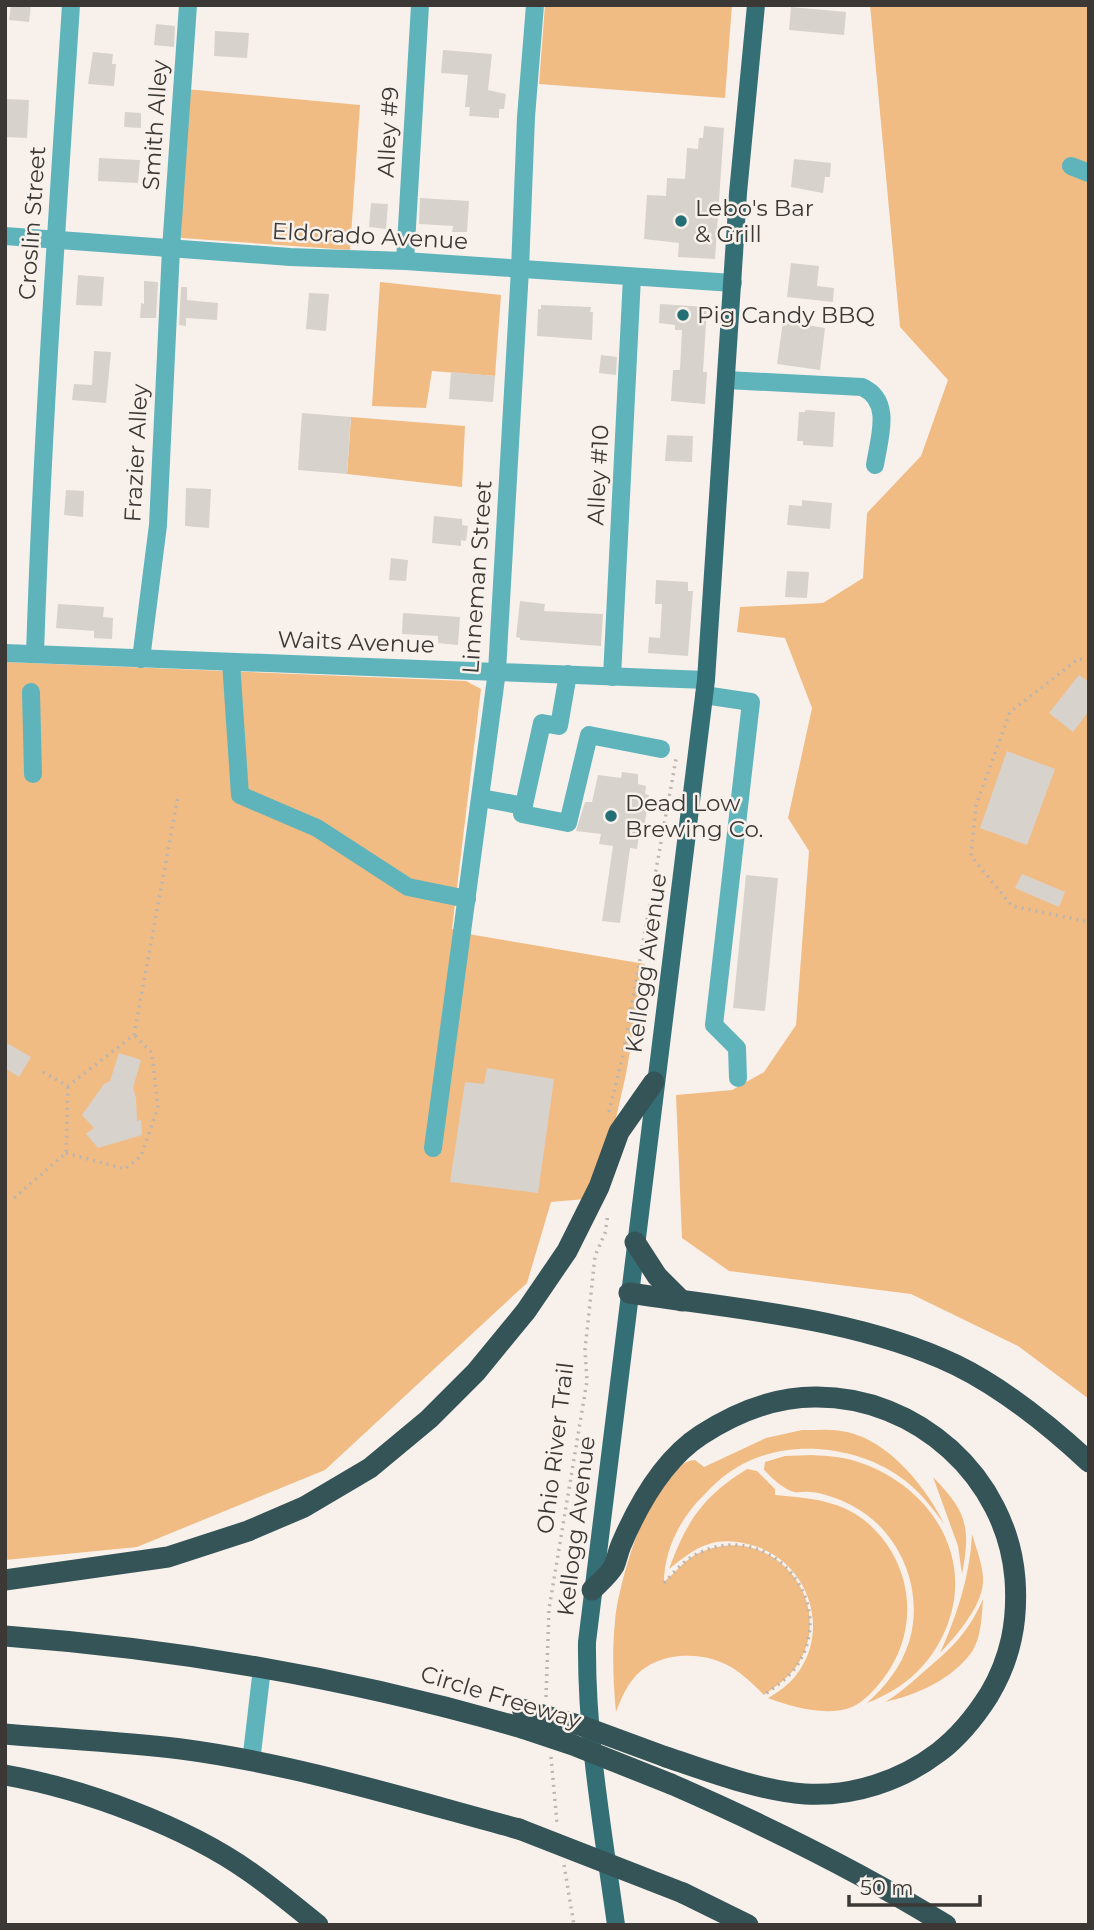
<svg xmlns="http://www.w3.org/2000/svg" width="1094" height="1930" font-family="Montserrat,sans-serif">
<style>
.green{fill:#f1bc84}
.building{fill:#d8d2cc}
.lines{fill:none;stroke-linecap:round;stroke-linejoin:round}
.path{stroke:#bbb5b0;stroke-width:3.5;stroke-dasharray:2 5;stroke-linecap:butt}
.minor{stroke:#5fb4bc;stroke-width:18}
.major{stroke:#336f75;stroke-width:18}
.highway{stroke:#355457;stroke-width:21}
.highway-bridge{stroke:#355457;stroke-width:21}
.poi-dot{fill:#246f75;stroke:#f8f1eb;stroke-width:2.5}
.labels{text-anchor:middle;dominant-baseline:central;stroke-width:5;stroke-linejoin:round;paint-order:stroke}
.street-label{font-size:23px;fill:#3b3836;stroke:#f8f1eb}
.poi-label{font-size:23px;fill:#3b3836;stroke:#f8f1eb;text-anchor:start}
</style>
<rect width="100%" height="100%" fill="#f8f1eb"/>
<!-- green -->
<g class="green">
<path d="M545 5H732L725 98 539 84Z"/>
<path d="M870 5H1089V1399L1018 1346 911 1294 729 1271 682 1238 676 1095 732 1090 764 1072 796 1025 809 851 788 818 812 708 785 638 737 632 740 607 823 603 863 578 867 513 921 456 948 380 900 327Z"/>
<path d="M186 89 360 105 350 250 181 238Z"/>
<path d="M380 282 501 295 495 376 432 371 426 408 372 406Z"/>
<path d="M351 417 465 426 462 487 347 474Z"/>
<path d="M5 662 466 681 481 689 452 929 474 935 645 964 626 1074 614 1127 585 1199 551 1202 527 1283 325 1470 137 1547 5 1560Z"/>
<path d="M802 1430C821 1430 839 1428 857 1435 893 1447 928 1490 944 1524 931 1506 918 1489 900 1477 855 1445 784 1438 736 1468 724 1475 713 1485 703 1496 681 1517 664 1550 664 1582 676 1572 686 1558 701 1552 772 1521 840 1603 796 1667 788 1678 775 1687 764 1695 752 1683 740 1671 725 1664 697 1650 654 1653 634 1678 626 1687 620 1701 616 1712 613 1681 612 1652 615 1621 618 1583 652 1463 695 1460L704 1467 766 1438Z"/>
<path d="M812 1455C829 1456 847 1457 864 1464 939 1492 980 1570 939 1643 922 1673 898 1691 867 1703 886 1686 901 1667 909 1642 925 1590 900 1530 851 1505 839 1499 824 1493 810 1492 805 1491 799 1493 794 1492 783 1489 772 1478 764 1470L765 1462 785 1456Z"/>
<path d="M747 1469 757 1471 775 1489V1495C809 1498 843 1500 870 1525 914 1566 920 1631 883 1679 875 1689 864 1702 852 1707 827 1717 792 1707 768 1698 778 1692 789 1685 797 1674 833 1626 805 1556 747 1544 735 1541 721 1540 709 1544 693 1549 682 1559 669 1569 687 1521 702 1497 747 1469Z"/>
<path d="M933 1477C967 1512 971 1527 962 1574L958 1546Z"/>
<path d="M972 1534C976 1548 984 1567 983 1583 981 1608 956 1636 940 1653 957 1616 970 1575 972 1534Z"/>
<path d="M983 1599C982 1615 981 1640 971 1653 951 1680 916 1695 885 1702 902 1692 914 1680 928 1668 954 1646 969 1631 983 1599Z"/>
</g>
<!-- building -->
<g class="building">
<path d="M11 5H31L29 22 9 20Z"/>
<path d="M791 7 846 12 844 35 789 30Z"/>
<path d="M156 24 175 26 174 47 154 45Z"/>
<path d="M215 31 249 33 247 58 214 56Z"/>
<path d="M443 50 492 54 488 90 506 94 504 109H499V118L469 116 470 107H465L468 75 441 73Z"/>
<path d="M93 52 113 54 112 64H116L114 86 88 84Z"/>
<path d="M5 99 29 100 27 138 5 137Z"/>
<path d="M125 112 141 113V128L124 127Z"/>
<path d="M704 126 724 128 715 259 678 257 679 243 644 239 647 195 666 196 667 178 685 179 687 148 698 149 699 138H703Z"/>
<path d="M99 158 140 160 138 183 98 181Z"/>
<path d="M794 159 831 163 830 177H825L823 193 791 187Z"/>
<path d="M420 198 469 201 467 232H452L453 226 419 224Z"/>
<path d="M371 203 388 204 386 229 369 227Z"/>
<path d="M791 263 819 266 817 286 834 288 833 302 787 297Z"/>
<path d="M78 275 104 277 102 306 76 305Z"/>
<path d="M144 281 158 282 156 318H140L141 303 144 304Z"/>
<path d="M181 287H187V300L218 303 217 320 186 318V326L179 325Z"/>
<path d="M309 293 329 294 326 331 306 329Z"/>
<path d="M660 304 707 307 703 372H707L705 404 671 401 673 370H680L682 330H675V325L659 323Z"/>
<path d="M541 305 591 307 590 312H593L592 340 537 336 538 309H541Z"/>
<path d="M783 321 825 328 820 370 777 364Z"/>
<path d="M94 351 111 352 106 403 72 400 74 384 92 385Z"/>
<path d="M601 355 617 357 616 375 599 373Z"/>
<path d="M451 372 495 376 493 402 449 399Z"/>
<path d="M805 410 835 412 833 447 803 445V441H797L799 412H805Z"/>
<path d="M302 413 351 417 347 474 298 470Z"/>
<path d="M667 435 693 436 692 462 665 461Z"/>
<path d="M186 488 211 489 209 528 185 526Z"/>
<path d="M66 490 84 491 83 517 64 515Z"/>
<path d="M802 500 832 503 830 529 787 525 789 505 802 506Z"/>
<path d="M434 516 462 519V525L468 526 466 541 461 540V546L432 543Z"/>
<path d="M391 558 408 560 406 581 389 580Z"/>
<path d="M787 571 809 572 807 598 785 597Z"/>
<path d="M656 580 688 582V591H693L688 656 648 653 649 637 660 638 662 604H655Z"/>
<path d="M520 601 545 604 544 611 603 614 601 646 520 640V638L516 637Z"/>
<path d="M58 604 104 607 103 617 113 618 112 639 94 638V631L56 628Z"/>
<path d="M403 613 460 617 458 645 438 643V636L402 634Z"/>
<path d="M1079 675 1089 682V711L1073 732 1049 713Z"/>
<path d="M1007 751 1055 769 1027 845 980 828Z"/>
<path d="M622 772 638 774V784L646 786 645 794 649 795 643 836 639 835 637 849 630 848 620 923 602 921 613 846 599 844 601 834 576 831 585 802H592L598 775 621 778Z"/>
<path d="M1022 874 1065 892 1059 907 1015 888Z"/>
<path d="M746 875 778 878 765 1011 733 1008Z"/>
<path d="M5 1042 31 1057 19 1077 5 1068Z"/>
<path d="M119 1053 141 1060 133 1088 136 1098 137 1121 141 1120 142 1135 98 1148 86 1134 94 1128 82 1115 104 1084 110 1081Z"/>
<path d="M487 1068 554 1079 538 1193 450 1182 465 1082 484 1084Z"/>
</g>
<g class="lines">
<!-- path -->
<g class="path">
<path d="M1089 660 1078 659 1010 712 976 805 971 856 1012 906 1089 922"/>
<path d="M43 1072 68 1086 134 1035 178 796"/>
<path d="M609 1112 622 1059 676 759"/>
<path d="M66 1153 125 1169 141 1156 158 1108 152 1053 134 1035"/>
<path d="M14 1198 66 1153 68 1086"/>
<path d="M664 1583C675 1571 686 1558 701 1552 772 1520 840 1603 796 1667 788 1678 775 1687 764 1695"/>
<path d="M546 1697 549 1609 587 1381 585 1350 595 1256 605 1233 608 1214"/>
<path d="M551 1757 557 1823"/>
<path d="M564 1865 574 1925"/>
</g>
<!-- minor -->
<g class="minor">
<path d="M1071 166 1089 173"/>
<path d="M5 236 290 257 405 261 733 283"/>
<path d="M405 261 420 5"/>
<path d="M726 380 862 387C893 401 879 438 875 465"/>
<path d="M5 653 706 680"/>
<path d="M35 654C42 437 57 221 71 5"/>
<path d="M141 659 158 525 171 249 188 5"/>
<path d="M231 662 240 795 317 828 408 887 467 899"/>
<path d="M568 674 559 726 542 723 522 814 568 823 589 735 661 749"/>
<path d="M612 677 632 277"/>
<path d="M31 692 33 774"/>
<path d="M704 695 751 702 714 1025 737 1048 738 1078"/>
<path d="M481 798 524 806"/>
<path d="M433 1148 497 671 520 269 526 117 535 5"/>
<path d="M251 1762 262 1668"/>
</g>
<!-- major -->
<path class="major" d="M616 1925C603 1831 586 1737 587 1642L706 680 738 193 756 5"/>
<!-- highway -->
<g class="highway">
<path d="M635 1242 657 1276 682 1301"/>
<path d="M629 1293C736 1309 858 1318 956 1365 1005 1389 1049 1425 1089 1462"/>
<path d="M5 1580 168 1557 248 1531 304 1507 370 1468 429 1419 476 1372 526 1311 567 1251 599 1187 619 1132 654 1082"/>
<path d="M592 1590C599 1583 609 1575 614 1566 617 1559 618 1552 621 1545 638 1505 664 1459 701 1435 735 1413 774 1397 815 1397 917 1396 1007 1477 1015 1579 1018 1621 1011 1658 989 1695 975 1717 960 1736 939 1752 901 1781 852 1797 805 1794 757 1790 711 1772 666 1757"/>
<path d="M5 1636C180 1649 353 1679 522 1728"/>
<path d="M5 1734C64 1739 123 1742 181 1749 295 1764 407 1799 519 1829"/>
<path d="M5 1775C84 1789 185 1826 250 1872 273 1888 296 1907 318 1925"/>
<path d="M671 1784C765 1825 859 1871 946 1925"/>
<path d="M683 1893 748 1925"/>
</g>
<!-- highway-bridge -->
<g class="highway-bridge">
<path d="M522 1709 582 1726 666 1757"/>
<path d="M522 1728 573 1745 671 1784"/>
<path d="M519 1829 683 1893"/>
</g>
</g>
<!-- markers -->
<g class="poi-dot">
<circle cx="681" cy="221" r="7"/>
<circle cx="683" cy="315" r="7"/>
<circle cx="611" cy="816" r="7"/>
</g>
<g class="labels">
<!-- street labels -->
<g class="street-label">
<text transform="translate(155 125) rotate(-86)">Smith Alley</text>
<text transform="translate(388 132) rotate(-87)">Alley #9</text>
<text transform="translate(32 223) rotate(-86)">Croslin Street</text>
<text transform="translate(370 236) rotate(3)">Eldorado Avenue</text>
<text transform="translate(136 453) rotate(-87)">Frazier Alley</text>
<text transform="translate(598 475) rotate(-87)">Alley #10</text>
<text transform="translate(477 577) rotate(-86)">Linneman Street</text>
<text transform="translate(356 642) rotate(2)">Waits Avenue</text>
<text transform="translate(646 963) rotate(-82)">Kellogg Avenue</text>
<text transform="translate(555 1448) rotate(-83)">Ohio River Trail</text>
<text transform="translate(576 1526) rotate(-83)">Kellogg Avenue</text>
<text transform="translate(501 1697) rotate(17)">Circle Freeway</text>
</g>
<!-- poi labels -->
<g class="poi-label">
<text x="695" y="208">Lebo's Bar<tspan x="695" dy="26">&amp; Grill</tspan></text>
<text x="697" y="315">Pig Candy BBQ</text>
<text x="625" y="803">Dead Low<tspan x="625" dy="26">Brewing Co.</tspan></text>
</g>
</g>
<!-- border -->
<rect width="1094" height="1930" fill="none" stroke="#3b3836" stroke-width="14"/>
<!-- scale -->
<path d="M849 1895v10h131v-10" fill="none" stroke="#3b3836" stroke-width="3.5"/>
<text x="860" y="1895" font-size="21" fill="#3b3836" stroke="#f8f1eb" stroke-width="5" paint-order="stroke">50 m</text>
</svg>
